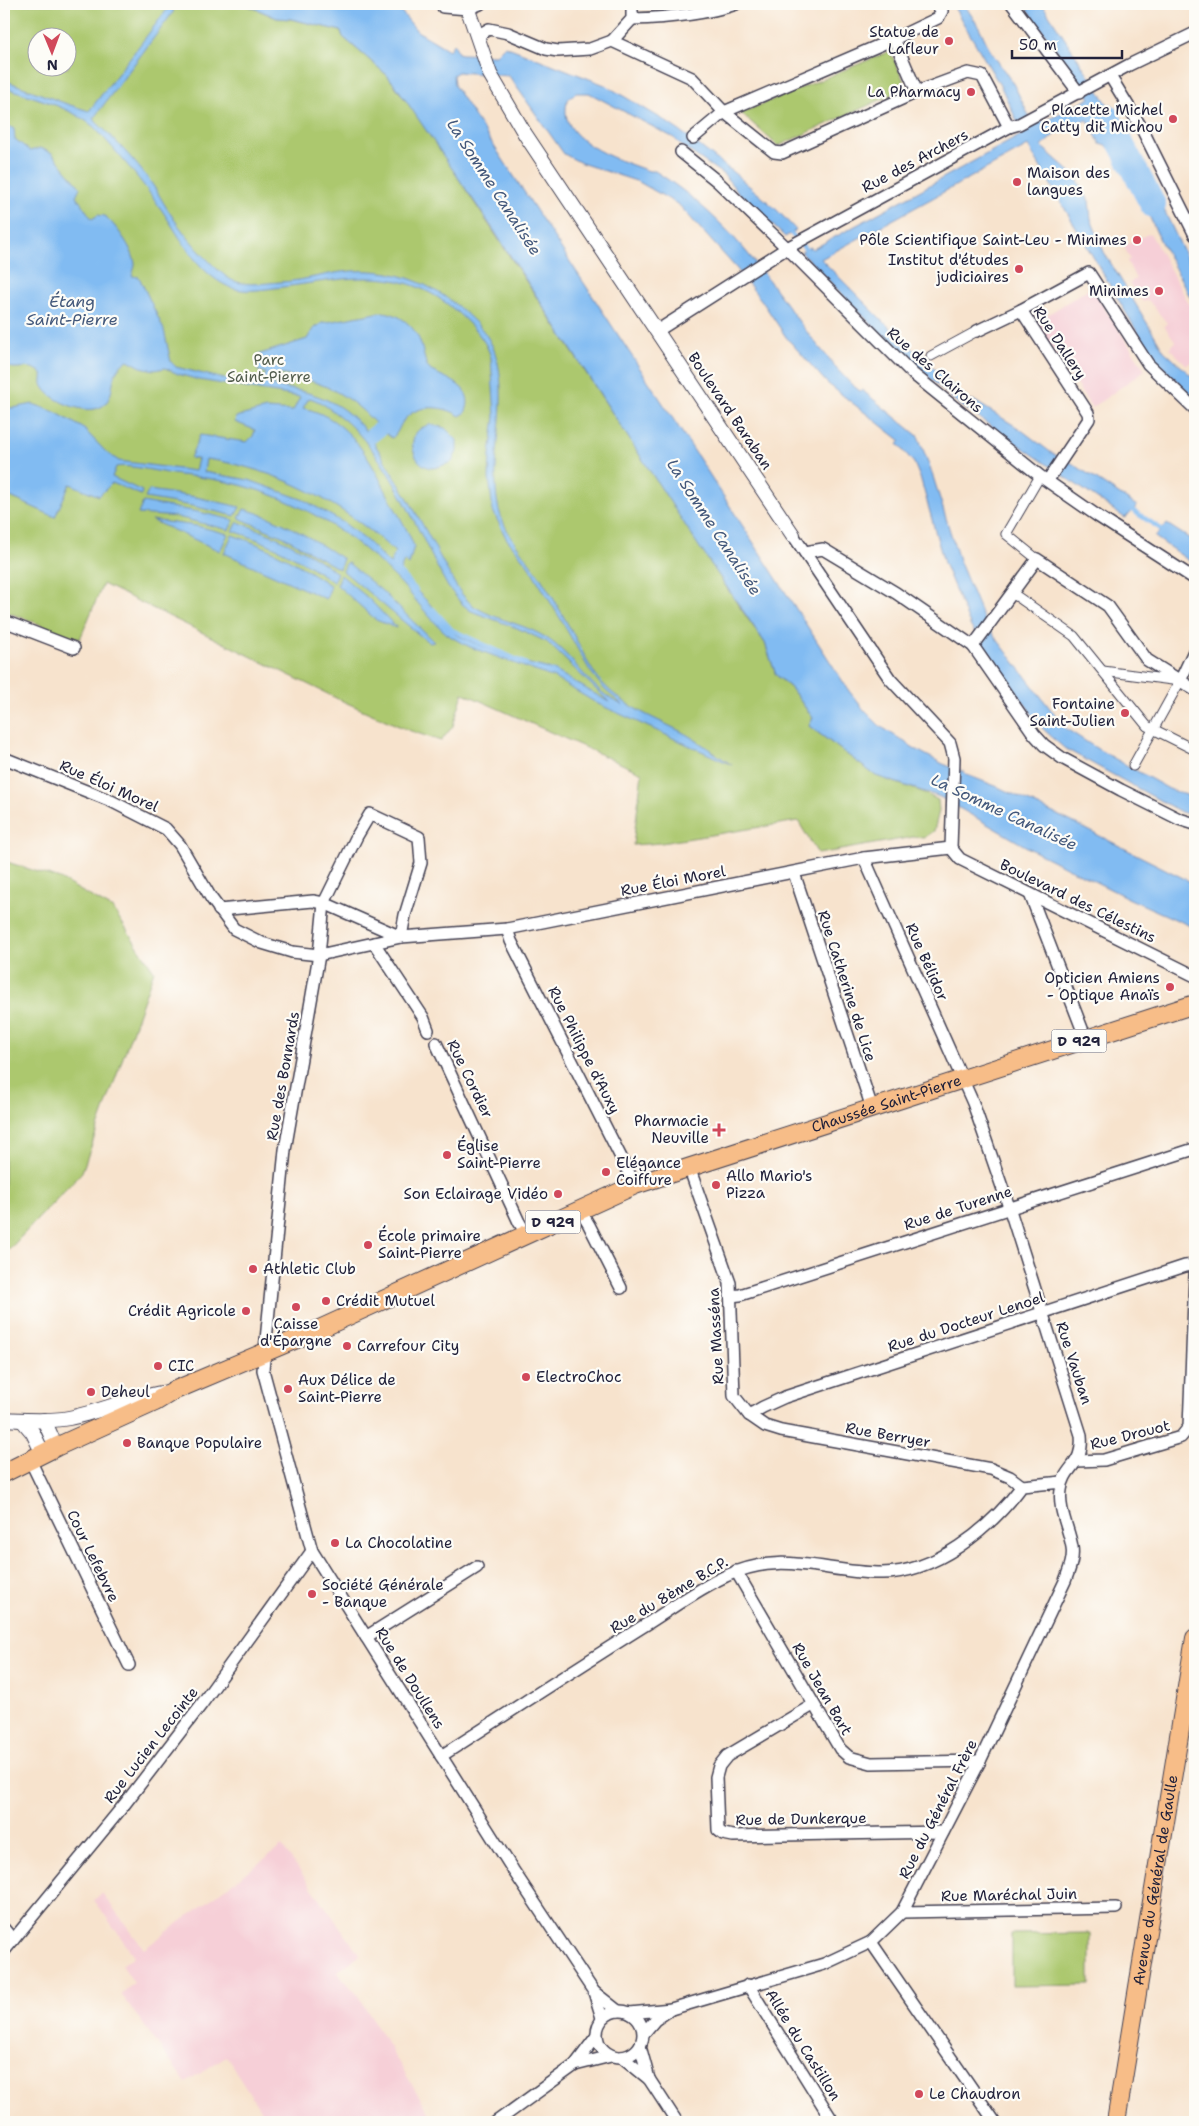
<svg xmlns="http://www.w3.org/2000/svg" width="1199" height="2126" font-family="'Shantell Sans',sans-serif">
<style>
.built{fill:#f6cfd7}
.green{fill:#acc86e;stroke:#677554;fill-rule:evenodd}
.water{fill:#81bbf2;stroke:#526e96;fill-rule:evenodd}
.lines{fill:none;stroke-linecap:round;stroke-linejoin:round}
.stream{stroke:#81bbf2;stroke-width:4.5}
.canal{stroke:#81bbf2;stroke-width:15}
.river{stroke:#81bbf2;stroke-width:26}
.pedestrian-casing{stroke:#423f51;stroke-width:11}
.minor-casing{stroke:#423f51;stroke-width:14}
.tertiary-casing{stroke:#423f51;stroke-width:16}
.primary-casing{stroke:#423f51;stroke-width:20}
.pedestrian{stroke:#fff;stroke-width:9}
.minor{stroke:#fff;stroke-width:11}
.tertiary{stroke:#fff;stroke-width:14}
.primary{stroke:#f7bd88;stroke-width:18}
.poi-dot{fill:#d1495b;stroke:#fdfcf7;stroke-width:2}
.labels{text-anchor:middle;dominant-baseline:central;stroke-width:4.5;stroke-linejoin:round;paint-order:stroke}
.shield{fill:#fdfcf7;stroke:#646373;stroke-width:1}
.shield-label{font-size:14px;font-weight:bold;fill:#22223b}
.poi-label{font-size:15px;fill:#22223b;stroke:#fdfcf7;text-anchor:start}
.street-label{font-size:15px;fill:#22223b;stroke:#fdfcf7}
.park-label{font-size:15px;fill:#525c4d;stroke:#fdfcf7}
.water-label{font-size:16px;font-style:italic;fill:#43587b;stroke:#fdfcf7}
</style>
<rect width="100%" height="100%" fill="#fdfcf7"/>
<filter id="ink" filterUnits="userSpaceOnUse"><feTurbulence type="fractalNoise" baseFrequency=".02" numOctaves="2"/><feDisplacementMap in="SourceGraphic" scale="10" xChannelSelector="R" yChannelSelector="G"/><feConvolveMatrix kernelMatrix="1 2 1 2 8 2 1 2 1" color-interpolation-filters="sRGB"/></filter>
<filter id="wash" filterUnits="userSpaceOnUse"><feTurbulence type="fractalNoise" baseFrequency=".0096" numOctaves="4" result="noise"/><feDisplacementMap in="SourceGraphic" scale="20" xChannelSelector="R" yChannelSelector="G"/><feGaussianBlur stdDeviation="1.12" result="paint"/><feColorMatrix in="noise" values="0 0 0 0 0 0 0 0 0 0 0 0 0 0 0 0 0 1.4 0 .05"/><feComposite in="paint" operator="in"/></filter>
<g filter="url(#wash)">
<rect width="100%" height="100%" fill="#f7e3cd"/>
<!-- built -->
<g class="built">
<path d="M1150 233 1188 302 1195 312V363L1192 361 1187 365 1169 348 1176 342 1164 326 1167 323 1148 300 1143 302 1129 283 1136 279 1127 261 1130 259 1124 246Z"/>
<path d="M1090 288 1092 289 1145 370 1092 408 1035 324 1036 322Z"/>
<path d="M282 1846 360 1955 337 1972 357 1994 435 2122H268L226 2056 186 2083 121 1994 134 1983 122 1965 134 1956 94 1900 102 1893 144 1949Z"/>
</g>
<!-- green -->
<g class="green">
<path d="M4 4H244L277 18 291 19 341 31 343 37 387 75 421 121 738 605 765 643 776 675 791 688 813 718 809 726 876 776 920 791 938 800 939 811 934 831 924 838 913 837 818 854 798 821 661 843 633 845 642 773 463 693 453 726 441 741 408 730 338 699 103 584 80 639 4 611ZM38 38H68V68H38Z"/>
<path d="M890 51 907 88 778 146 741 113Z"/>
<path d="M4 861 60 879 113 909 154 971 82 1172 4 1255Z"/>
<path d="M1090 1933V1985L1012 1986V1934Z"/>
</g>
<!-- water -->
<g class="water">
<path d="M245 4H395L417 31 449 50 454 43 458 53 462 54 496 55 505 46 605 85 662 119 687 136 734 173 776 209 796 230 785 237 738 192 724 175 682 146 674 138 589 93H576L568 99C553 141 622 161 649 171H655C693 195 726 226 754 261 781 295 804 332 834 364L833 365 851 384 860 391 862 390 918 436 931 470 959 560 983 618 993 634 1065 728 1096 748 1169 789 1195 798V816L1181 812 1064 748 1041 727 971 627 944 563 921 480 914 463 898 444 901 441 827 383 786 337 762 301 737 269 679 205 639 182 581 163 564 154 509 76 458 72 453 75 454 85 706 469 849 691 864 710 880 726 917 750 943 764 964 772 967 775 998 787 1070 821 1195 884V928L1130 899 1034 851 940 797 876 776 809 726 813 718 791 688 776 675 765 643 700 548 491 226 396 86 387 75 343 37 341 31 291 19 277 18Z"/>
<path d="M952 4H964L979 27 990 50 1014 85 1033 124 1047 120 1090 98 1024 4H1042L1133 143 1119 151 1100 144 1088 120C1068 123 1055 132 1042 147L1075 176 1089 201 1091 219 1104 252 1164 351 1195 379V398L1152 357 1028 146 821 259 895 333 971 402 973 400 1020 429 1053 454 1067 460 1137 506 1125 518 956 402 875 328 801 252 810 247 813 249 1023 134 1001 87Z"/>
<path d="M169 7 174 11 93 119C114 139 135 160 152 184 158 192 162 201 168 210 182 232 198 251 217 269 222 273 228 279 234 281 247 286 266 283 280 282 301 281 320 275 341 272 397 265 441 286 479 326 522 372 487 450 498 505 503 534 527 556 542 580 555 600 566 621 578 643 584 655 590 668 598 678 620 705 650 716 680 731 698 740 715 754 732 765L598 704 554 678 470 647C462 643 454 639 447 634 428 618 413 595 396 578 334 516 267 482 179 475 163 473 129 464 116 467L112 477 142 491 141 495 112 483 99 496 70 484 55 517 4 494V407L13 408 33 404 55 412 83 428 107 453 119 461 195 471 198 459 190 458 200 435 247 442 253 436 255 430 235 422 236 417 266 409 293 411 300 397 199 380 178 374 165 368 154 370 141 367 128 360C106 374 118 387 106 403 93 419 52 402 44 388 40 383 43 379 42 374 30 361 17 373 4 365V123L14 129 15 139 30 151 40 148 52 153 80 187 76 196 92 219 98 215 105 216C116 226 133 248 135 264 135 267 133 272 132 276L139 277 164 330 171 362 176 367 220 378 261 385 266 373 258 371 257 355 307 339 313 329 322 323 382 312C401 313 418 329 422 348 424 355 425 364 430 370 432 372 437 373 440 375 457 382 475 393 465 413L460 416C445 406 418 403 405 419 399 425 399 433 392 438 381 431 373 420 363 411 337 388 313 379 278 374L273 386C299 390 322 394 344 410 369 428 380 454 396 479 418 514 436 550 456 586 461 593 469 604 477 608 499 621 526 624 548 639 576 658 591 692 623 705L605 690 590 671 560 618 528 565 506 538 493 511 489 478 490 454 495 417 491 358C487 340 471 325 458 313 401 261 343 280 275 288 259 290 241 293 227 286 196 271 181 238 163 212 143 182 118 153 94 127 69 106 34 98 4 87V80L67 104 89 111ZM309 398C321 401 328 408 338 415 389 453 417 532 448 587L462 604 471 611 517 628 547 642 609 702 554 670 514 660 457 635 447 627 429 603 399 573 404 561 409 565 414 546C408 530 399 516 391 501 371 462 351 418 303 408ZM206 459C279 469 342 503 395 552L390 564 367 541 344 523 304 500 249 480 204 472Z"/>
<path d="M1145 169 1195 276V306L1161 242 1131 176Z"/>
<path d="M430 424 445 428 457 440V451L452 462C446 464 439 467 433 468 415 468 405 440 420 429 422 427 427 426 430 424Z"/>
<path d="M149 490 196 497 240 507 235 516 192 506 145 498Z"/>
<path d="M143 502 199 512 234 520 229 530 177 517 138 514Z"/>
<path d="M244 509C279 518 313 539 343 559L339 569 286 538 239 518Z"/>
<path d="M151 520 197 526 228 534 220 551Z"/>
<path d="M238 522C272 534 308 550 337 573L333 582C303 560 269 542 233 531Z"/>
<path d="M1167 524 1195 542V565L1155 537Z"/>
<path d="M232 535C268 546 301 565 331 586L326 599 224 553Z"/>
<path d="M347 562 382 591 434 642 430 643 423 638 343 571Z"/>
<path d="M341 575 369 599 396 627V628L376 620 337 585Z"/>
</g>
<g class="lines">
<!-- stream -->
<g class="stream">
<path d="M788 230 810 254"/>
<path d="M1129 508 1167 533"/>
<path d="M398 571 416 590"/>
<path d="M433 609 452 630 526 664"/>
</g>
<!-- canal -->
<path class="canal" d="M371 436 380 429"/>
<!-- river -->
<path class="river" d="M1107 117 1153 205"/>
</g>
</g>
<g filter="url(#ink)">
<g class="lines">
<!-- pedestrian casing -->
<g class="pedestrian-casing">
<g id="pedestrian">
<path d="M931 356 977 331"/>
<path d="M1037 559 1006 534 1040 476"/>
<path d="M1012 593 1074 636 1147 726 1195 750"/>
<path d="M1103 671 1180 681 1133 766"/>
</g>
</g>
<!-- minor casing -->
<g class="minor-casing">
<g id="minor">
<path d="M442 4 443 7 468 9 480 4"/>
<path d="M1012 4 1079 93"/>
<path d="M632 19C668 18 702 15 736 4"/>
<path d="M477 36 489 29 508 33 546 49 558 51 590 49 612 41 692 78 724 112 774 152 782 153 917 92 968 73 982 76 1009 127"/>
<path d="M612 41 632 19V4"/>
<path d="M1110 76 1141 127 1195 235"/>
<path d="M917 92 894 39 938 18 942 11 936 4"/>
<path d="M693 138 724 112 894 39"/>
<path d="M681 152 717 181 787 248 913 374 1040 476 1099 517 1195 579"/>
<path d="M657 331 787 248 1009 127 1019 124 1129 65 1195 33"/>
<path d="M977 331 1021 310"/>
<path d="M1048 480 1089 419 1088 413 1021 310 1089 273 1148 364 1195 409"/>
<path d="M793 535 890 679 950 743 954 758 951 848 960 859 1195 976"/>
<path d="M805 552 823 549 896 593 973 646 1034 734 1044 745 1062 758 1121 790 1179 819 1195 824"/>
<path d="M4 621 74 648"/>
<path d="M973 646 1037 559 1108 606 1147 660 1195 690"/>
<path d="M1180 681 1195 649"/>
<path d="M4 758 111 801 166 829 180 845 211 898 234 929 262 943 292 952 319 955 401 937 507 929 864 858 951 848"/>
<path d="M794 873 872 1108"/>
<path d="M1030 894 1086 1039"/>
<path d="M219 910 313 901 324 903 401 937"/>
<path d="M507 929 511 941 635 1185"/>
<path d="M401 937 405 915 421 863 419 837 370 814 357 836 324 903 319 955 285 1150 263 1370 312 1551 513 1870 594 1992 618 2011"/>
<path d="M374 943 423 1017 428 1030"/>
<path d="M436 1043 519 1222 527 1235"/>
<path d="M689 1167 730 1283 734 1396 749 1415 765 1426 781 1431 991 1469 1010 1477 1022 1486"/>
<path d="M580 1210 589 1225 621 1288"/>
<path d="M730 1296 740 1295 1191 1150H1195"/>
<path d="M749 1415 763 1407 785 1397 1185 1266 1195 1265"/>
<path d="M30 1460 129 1665"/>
<path d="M1077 1461 1104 1460 1181 1437 1189 1427 1195 1275"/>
<path d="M736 1571 840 1749 849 1757 871 1763 980 1761"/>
<path d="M366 1637 477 1567"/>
<path d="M813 1705 727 1756 719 1766 716 1777 718 1830 723 1834 733 1836 943 1832"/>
<path d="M441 1756C508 1713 575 1669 642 1627 668 1611 699 1588 726 1576 781 1550 823 1572 878 1573 934 1575 990 1529 1022 1486L1062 1482"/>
<path d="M902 1912 1116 1908"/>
<path d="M4 1929 13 1940"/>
<path d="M871 1942 995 2122"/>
<path d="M4 1951 124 1805 201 1705 312 1551"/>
<path d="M748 1985 832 2120"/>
<path d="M594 1992 602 2018"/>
<circle cx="620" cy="2034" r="23"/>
<path d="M630 2013 671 2009 824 1964 871 1942 902 1912 980 1761 1065 1581C1069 1570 1074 1559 1072 1547 1069 1528 1058 1510 1061 1490 1064 1465 1084 1467 1081 1435L1009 1207 973 1103 864 858"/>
<path d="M644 2033 655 2020 671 2009"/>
<path d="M640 2046 649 2079"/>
<path d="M622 2057 649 2079 677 2122"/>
<path d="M575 2065 611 2056"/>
<path d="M496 2122 575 2065 596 2037"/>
</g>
</g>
<!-- tertiary casing -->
<g class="tertiary-casing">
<g id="tertiary">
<path d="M466 4 490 74 525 134 793 535"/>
<path d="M4 1419C25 1420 48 1422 69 1418 103 1411 134 1396 169 1392"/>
<path d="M44 1420 56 1447"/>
<path d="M23 1421 33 1433 43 1454"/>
</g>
</g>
<!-- primary casing -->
<g class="primary-casing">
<g id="primary">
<path id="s1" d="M4 1473 56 1447 155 1402 173 1391 313 1332 635 1185 1195 1004"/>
<path id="s2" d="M1116 2122 1195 1638"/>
</g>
</g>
<!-- pedestrian -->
<use href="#pedestrian" class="pedestrian"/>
<!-- minor -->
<use href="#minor" class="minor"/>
<!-- tertiary -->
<use href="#tertiary" class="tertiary"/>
<!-- primary -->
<use href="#primary" class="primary"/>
</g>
</g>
<!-- markers -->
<g class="poi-dot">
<circle cx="949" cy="41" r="5"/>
<circle cx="971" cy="92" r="5"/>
<circle cx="1173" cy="119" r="5"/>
<circle cx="1017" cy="182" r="5"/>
<circle cx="1137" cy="240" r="5"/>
<circle cx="1019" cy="269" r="5"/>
<circle cx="1159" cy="291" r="5"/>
<circle cx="1125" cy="713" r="5"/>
<circle cx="1170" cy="987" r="5"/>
<path d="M716.5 1122.5h5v5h5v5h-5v5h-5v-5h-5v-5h5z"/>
<circle cx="447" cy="1155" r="5"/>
<circle cx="606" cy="1172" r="5"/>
<circle cx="716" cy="1185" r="5"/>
<circle cx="558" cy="1194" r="5"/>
<circle cx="368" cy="1245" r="5"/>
<circle cx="253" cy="1269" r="5"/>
<circle cx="326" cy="1301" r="5"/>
<circle cx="296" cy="1307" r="5"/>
<circle cx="246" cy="1311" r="5"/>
<circle cx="347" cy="1346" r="5"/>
<circle cx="158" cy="1366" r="5"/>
<circle cx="526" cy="1377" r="5"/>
<circle cx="288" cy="1389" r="5"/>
<circle cx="91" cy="1392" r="5"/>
<circle cx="127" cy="1443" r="5"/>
<circle cx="335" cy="1543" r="5"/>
<circle cx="312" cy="1594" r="5"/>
<circle cx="919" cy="2094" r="5"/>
</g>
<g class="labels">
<!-- shield labels -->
<g class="shield">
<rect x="1051.5" y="1029.5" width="55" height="23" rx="4"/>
<rect x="525.5" y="1210.5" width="55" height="23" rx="4"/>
</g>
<g class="shield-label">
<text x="1079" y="1041">D 929</text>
<text x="553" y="1222">D 929</text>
</g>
<!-- poi labels -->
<g class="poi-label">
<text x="939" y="32" text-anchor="end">Statue de<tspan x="939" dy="17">Lafleur</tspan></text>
<text x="961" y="92" text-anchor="end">La Pharmacy</text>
<text x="1163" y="110" text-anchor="end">Placette Michel<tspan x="1163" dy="17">Catty dit Michou</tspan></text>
<text x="1027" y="173">Maison des<tspan x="1027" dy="17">langues</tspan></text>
<text x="1127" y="240" text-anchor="end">Pôle Scientifique Saint-Leu - Minimes</text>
<text x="1009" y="260" text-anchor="end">Institut d'études<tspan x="1009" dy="17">judiciaires</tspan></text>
<text x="1149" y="291" text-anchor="end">Minimes</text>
<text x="1115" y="704" text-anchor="end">Fontaine<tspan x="1115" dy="17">Saint-Julien</tspan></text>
<text x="1160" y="978" text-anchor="end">Opticien Amiens<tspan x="1160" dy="17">- Optique Anaïs</tspan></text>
<text x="709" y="1121" text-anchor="end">Pharmacie<tspan x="709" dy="17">Neuville</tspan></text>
<text x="457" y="1146">Église<tspan x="457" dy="17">Saint-Pierre</tspan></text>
<text x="616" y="1163">Elégance<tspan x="616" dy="17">Coiffure</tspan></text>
<text x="726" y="1176">Allo Mario's<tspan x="726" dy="17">Pizza</tspan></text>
<text x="548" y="1194" text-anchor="end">Son Eclairage Vidéo</text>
<text x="378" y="1236">École primaire<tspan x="378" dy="17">Saint-Pierre</tspan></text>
<text x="263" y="1269">Athletic Club</text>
<text x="336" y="1301">Crédit Mutuel</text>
<text x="236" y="1311" text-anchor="end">Crédit Agricole</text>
<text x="296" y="1324" text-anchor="middle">Caisse<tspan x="296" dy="17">d'Épargne</tspan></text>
<text x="357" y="1346">Carrefour City</text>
<text x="168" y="1366">CIC</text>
<text x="536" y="1377">ElectroChoc</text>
<text x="298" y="1380">Aux Délice de<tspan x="298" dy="17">Saint-Pierre</tspan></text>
<text x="101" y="1392">Deheul</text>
<text x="137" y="1443">Banque Populaire</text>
<text x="345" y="1543">La Chocolatine</text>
<text x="322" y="1585">Société Générale<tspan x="322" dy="17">- Banque</tspan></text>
<text x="929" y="2094">Le Chaudron</text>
</g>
<!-- street labels -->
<g class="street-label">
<text transform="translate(915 161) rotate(-28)">Rue des Archers</text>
<text transform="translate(1060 343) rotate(57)">Rue Dallery</text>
<text transform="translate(935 370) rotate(41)">Rue des Clairons</text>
<text transform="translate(730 411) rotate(56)">Boulevard Baraban</text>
<text transform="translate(109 786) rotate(24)">Rue Éloi Morel</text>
<text transform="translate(673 881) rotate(-11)">Rue Éloi Morel</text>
<text transform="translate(1078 901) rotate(26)">Boulevard des Célestins</text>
<text transform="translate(927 962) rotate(66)">Rue Bélidor</text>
<text transform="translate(847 986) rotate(72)">Rue Catherine de Lice</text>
<text transform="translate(584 1050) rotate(63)">Rue Philippe d'Auxy</text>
<text transform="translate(283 1076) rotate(-80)">Rue des Bonnards</text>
<text transform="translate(470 1079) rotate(64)">Rue Cordier</text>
<text stroke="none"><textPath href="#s1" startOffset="958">Chaussée Saint-Pierre</textPath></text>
<text transform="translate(958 1208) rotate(-18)">Rue de Turenne</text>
<text transform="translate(966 1322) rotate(-18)">Rue du Docteur Lenoel</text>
<text transform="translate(716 1336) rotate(-93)">Rue Masséna</text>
<text transform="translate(1074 1363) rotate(72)">Rue Vauban</text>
<text transform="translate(888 1435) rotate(10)">Rue Berryer</text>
<text transform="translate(1130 1435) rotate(-14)">Rue Drouot</text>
<text transform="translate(93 1556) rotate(64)">Cour Lefebvre</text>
<text transform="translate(669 1595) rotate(-31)">Rue du 8ème B.C.P.</text>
<text transform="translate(410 1678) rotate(58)">Rue de Doullens</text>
<text transform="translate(822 1689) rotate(60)">Rue Jean Bart</text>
<text transform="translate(151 1745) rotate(-52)">Rue Lucien Lecointe</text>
<text transform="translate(938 1809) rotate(-63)">Rue du Général Frère</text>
<text transform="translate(801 1819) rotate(-1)">Rue de Dunkerque</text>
<text stroke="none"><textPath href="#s2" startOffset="245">Avenue du Général de Gaulle</textPath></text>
<text transform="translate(1009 1895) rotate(-1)">Rue Maréchal Juin</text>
<text transform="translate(803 2045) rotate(58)">Allée du Castillon</text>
</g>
<!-- park labels -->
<g class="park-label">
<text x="269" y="360">Parc<tspan x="269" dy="17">Saint-Pierre</tspan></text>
</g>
<!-- water labels -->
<g class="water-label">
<text transform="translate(494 187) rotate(57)">La Somme Canalisée</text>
<text x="72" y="301">Étang<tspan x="72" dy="18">Saint-Pierre</tspan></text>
<text transform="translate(714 527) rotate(57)">La Somme Canalisée</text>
<text transform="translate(1004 812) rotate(25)">La Somme Canalisée</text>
</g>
</g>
<!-- margin -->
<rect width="1199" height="2126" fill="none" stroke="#fdfcf7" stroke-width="20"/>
<!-- north arrow -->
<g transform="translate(52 52) rotate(179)"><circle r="24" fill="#fdfcf7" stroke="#a5a5ac"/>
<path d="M0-4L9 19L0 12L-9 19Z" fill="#d1495b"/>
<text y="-8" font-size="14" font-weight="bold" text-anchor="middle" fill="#22223b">N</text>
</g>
<!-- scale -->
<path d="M1012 50v8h110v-8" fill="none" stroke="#22223b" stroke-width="2.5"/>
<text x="1019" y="50" font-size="15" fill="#22223b" stroke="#fdfcf7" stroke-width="4" paint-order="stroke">50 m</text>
</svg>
